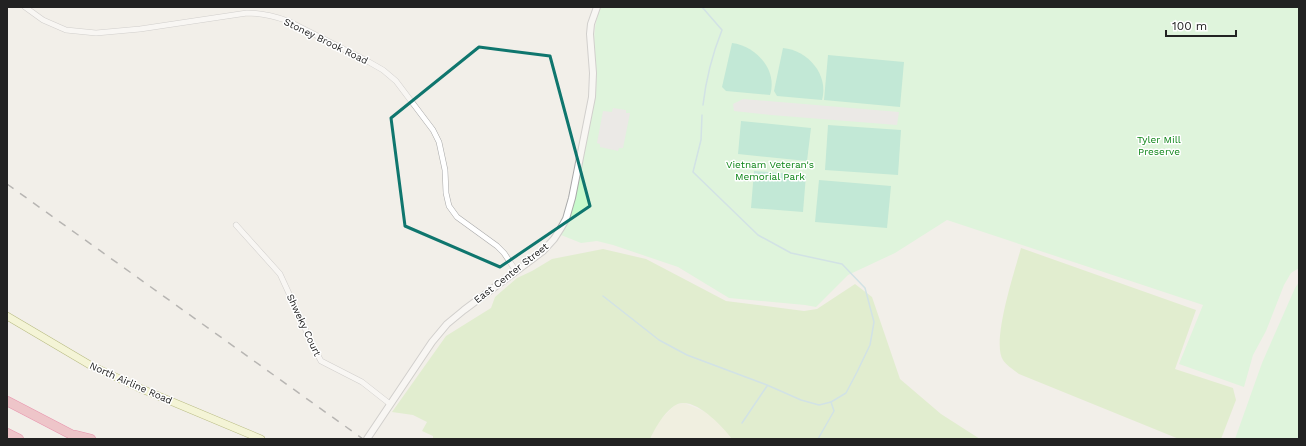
<svg xmlns="http://www.w3.org/2000/svg" width="1306" height="446" font-family="'Work Sans',sans-serif">
<style>
.farmland{fill:#eef0d5}
.grass{fill:#cdebb0}
.park{fill:#c8facc}
.pitch{fill:#88e0be}
.parking{fill:#e2e2e2}
.lines{fill:none;stroke-linecap:round;stroke-linejoin:round}
.stream{stroke:#aad3df;stroke-width:1.5}
.minor-casing{stroke:#a9a9a9;stroke-width:6}
.tertiary-casing{stroke:#a9a9a9;stroke-width:8}
.secondary-casing{stroke:#707d05;stroke-width:8}
.motorway-casing{stroke:#dc2a67;stroke-width:10}
.minor{stroke:#fff;stroke-width:5}
.tertiary{stroke:#fff;stroke-width:6}
.secondary{stroke:#f7fabf;stroke-width:7}
.motorway{stroke:#e892a2;stroke-width:9}
.rail{stroke:#707070;stroke-width:1.5;stroke-dasharray:8 8;stroke-linecap:butt}
.marked{fill:none;stroke:#0f766e;stroke-width:3;stroke-linejoin:round}
.labels{text-anchor:middle;dominant-baseline:central;stroke-width:3;stroke-linejoin:round;paint-order:stroke}
.street-label{font-size:10px;fill:#222;stroke:#fff}
.park-label{font-size:10px;fill:#0c8416;stroke:#fff}
</style>
<rect width="100%" height="100%" fill="#f2efe9"/>
<!-- farmland -->
<path class="farmland" d="M684 403 708 413 724 429 732 439H650L659 421 675 405Z"/>
<!-- grass -->
<g class="grass">
<path d="M1021 248 1196 310 1175 369 1233 388 1236 400 1221 439H1179L1019 374C1014 370 1006 365 1003 360 991 342 1015 270 1021 248Z"/>
<path d="M603 249 646 259 726 301 804 311 817 309 855 284 872 297 900 379 941 414 980 439H732C722 426 692 393 674 406 662 415 656 427 650 439H433V436L422 431 427 422 413 415 392 412 446 336 491 308 495 297 517 278 532 271 552 259Z"/>
</g>
<!-- park -->
<g class="park">
<path d="M601 7H1299V268L1291 273 1284 285 1266 331 1253 355 1244 387 1179 364 1203 305 947 220 895 253 848 275 816 307 805 305 729 298 678 267 613 245 597 241 581 243 561 235 568 222 575 199 596 90C598 61 588 36 601 7Z"/>
<path d="M1299 282V439H1235L1262 363 1295 288Z"/>
</g>
<!-- pitch -->
<g class="pitch">
<path d="M732 43C756 46 778 70 770 95L726 91 722 87Z"/>
<path d="M783 48C808 50 829 75 822 100L777 96 774 91Z"/>
<path d="M828 55 904 62 900 107 824 100Z"/>
<path d="M741 121 811 128 807 161 738 154Z"/>
<path d="M828 125 901 130 898 175 825 170Z"/>
<path d="M754 171 806 175 803 212 751 208Z"/>
<path d="M819 180 891 186 887 228 815 222Z"/>
</g>
<!-- parking -->
<g class="parking">
<path d="M743 99 899 112 897 125 771 115 734 111 733 104Z"/>
<path d="M613 108 626 110V113H630L623 148H619L618 151 600 147V144L597 143 603 111 612 112Z"/>
</g>
<g class="lines">
<!-- stream -->
<g class="stream">
<path d="M702 7 722 30C712 55 706 79 703 105"/>
<path d="M702 115 701 140 693 172 758 235 791 253 842 264 865 288 874 322 870 345 857 372 846 393 831 402 834 411 818 439"/>
<path d="M603 296 659 340 687 355 767 385 801 400 819 405 831 402"/>
<path d="M742 423 767 386"/>
</g>
<!-- minor casing -->
<g class="minor-casing">
<g id="minor">
<path d="M25 7 43 20 66 30 96 33 140 29 247 13C262 13 274 16 288 21L369 62 383 70 396 81 433 130 439 142 445 170 446 193 449 206 457 217 497 246 504 253 516 271"/>
<path d="M236 225 280 274 315 350 321 361 362 382 390 404"/>
</g>
</g>
<!-- tertiary casing -->
<g class="tertiary-casing">
<path id="tertiary" d="M367 439 432 342 447 324 464 310 543 251 554 239 561 228 566 219 572 198 592 97 593 73 590 34 591 24 597 7"/>
</g>
<!-- secondary casing -->
<g class="secondary-casing">
<path id="secondary" d="M7 316 90 365 137 387 261 439"/>
</g>
<!-- motorway casing -->
<g class="motorway-casing">
<g id="motorway">
<path d="M7 401 80 439"/>
<path d="M7 433 19 439"/>
<path d="M75 435 91 439"/>
</g>
</g>
<!-- minor -->
<use href="#minor" class="minor"/>
<!-- tertiary -->
<use href="#tertiary" class="tertiary"/>
<!-- secondary -->
<use href="#secondary" class="secondary"/>
<!-- motorway -->
<use href="#motorway" class="motorway"/>
<!-- rail -->
<path class="rail" d="M7 184 363 439"/>
</g>
<!-- marked area -->
<path d="M0 0H1306V446H0ZM479 47 550 56 590 206 500 267 405 226 391 118Z" fill="#f2efe9" fill-opacity=".55" fill-rule="evenodd"/>
<path class="marked" d="M479 47 550 56 590 206 500 267 405 226 391 118Z"/>
<g class="labels">
<!-- street labels -->
<g class="street-label">
<text transform="translate(326 41) rotate(26)">Stoney Brook Road</text>
<text transform="translate(511 273) rotate(-38)">East Center Street</text>
<text transform="translate(304 325) rotate(65)">Shweky Court</text>
<text transform="translate(131 383) rotate(24)">North Airline Road</text>
</g>
<!-- park labels -->
<g class="park-label">
<text x="1159" y="139">Tyler Mill<tspan x="1159" dy="12">Preserve</tspan></text>
<text x="770" y="164">Vietnam Veteran's<tspan x="770" dy="12">Memorial Park</tspan></text>
</g>
</g>
<!-- border -->
<rect width="1306" height="446" fill="none" stroke="#222222" stroke-width="16"/>
<!-- scale -->
<path d="M1166 30v6h70v-6" fill="none" stroke="#222222" stroke-width="2"/>
<text x="1172" y="30" font-size="12" fill="#222222" stroke="#ffffff" stroke-width="3" paint-order="stroke">100 m</text>
</svg>
